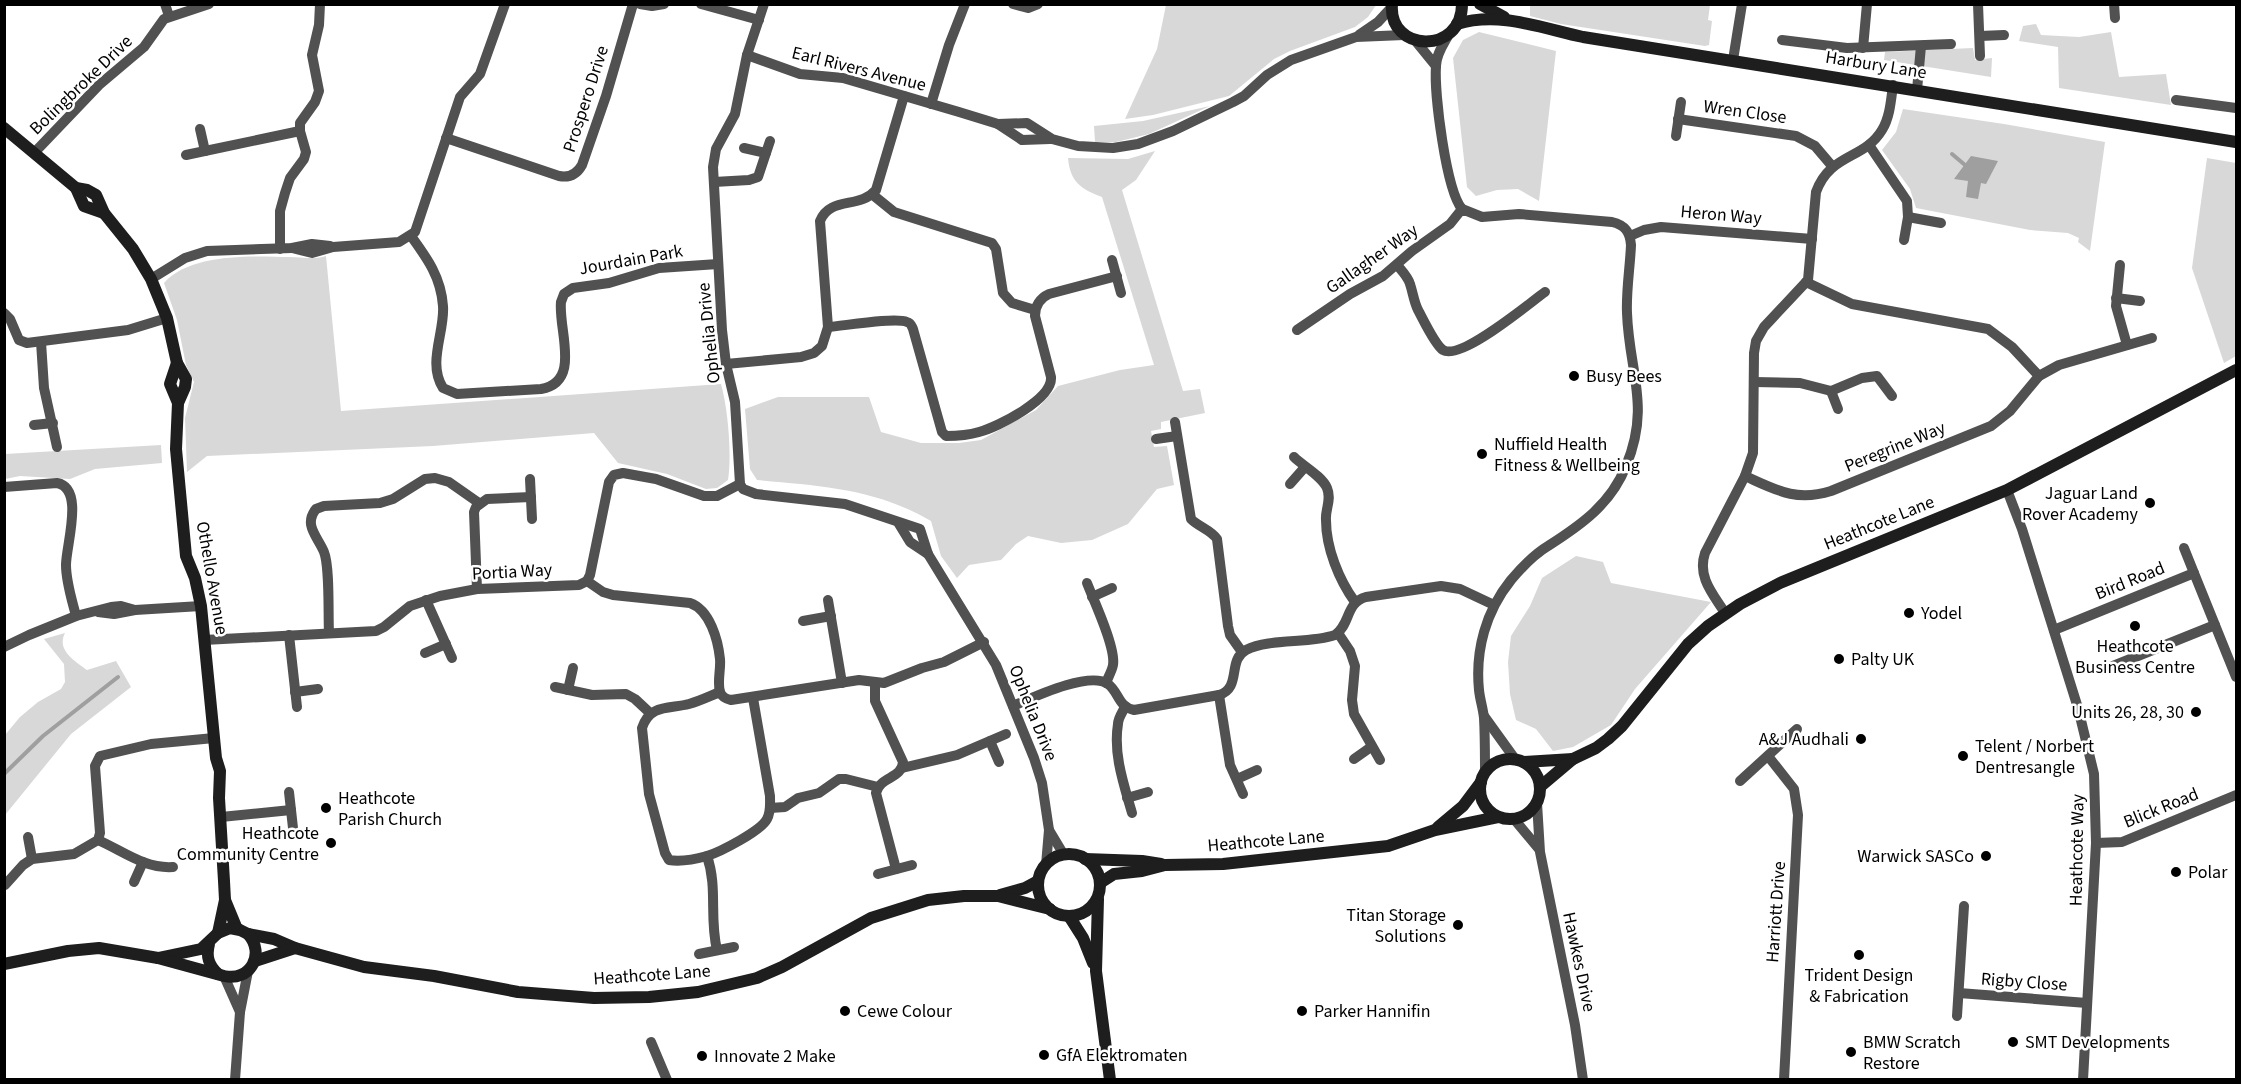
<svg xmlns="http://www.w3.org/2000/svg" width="2241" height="1084" font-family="'Source Sans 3',sans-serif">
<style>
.green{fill:#d8d8d8}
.water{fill:#9f9f9f}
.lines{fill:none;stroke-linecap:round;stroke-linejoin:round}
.stream{stroke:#9f9f9f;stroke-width:4}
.street{stroke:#515151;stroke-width:10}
.secondary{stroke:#1e1e1e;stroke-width:12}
.poi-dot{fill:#000;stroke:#fff;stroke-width:2}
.labels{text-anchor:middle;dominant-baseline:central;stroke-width:5;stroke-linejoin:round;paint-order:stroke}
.street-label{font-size:18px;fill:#000;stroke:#fff}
.poi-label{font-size:18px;fill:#000;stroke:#fff;text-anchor:start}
</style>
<rect width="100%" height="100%" fill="#fff"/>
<!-- green -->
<g class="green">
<path d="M1166 5V4L1376 5 1368 17 1355 27 1290 51 1274 59 1229 96 1153 115 1125 119 1157 49Z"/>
<path d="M1710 5 1708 20 1712 21 1709 45 1705 46 1561 24 1530 16V5Z"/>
<path d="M2036 24 2041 35 2079 37 2111 32 2119 77 2166 74 2171 105 2059 88 2058 47 2019 41 2023 26Z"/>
<path d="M1479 32 1556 51 1539 201 1518 189 1497 190 1476 196 1467 187 1453 58 1463 40Z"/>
<path d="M1973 48 1975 60 1992 58 1991 77 1884 60 1885 52Z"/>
<path d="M1210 106 1149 134 1116 142H1095L1094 126 1143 121Z"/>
<path d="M1903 109 2004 124 2105 142 2090 251 2078 242 2079 238 2068 233 2030 230 1916 208 1910 189 1882 150 1896 132Z"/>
<path d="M1155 151 1136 180 1122 190 1183 391 1200 389 1205 413 1161 422V429L1151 431 1154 447 1167 446 1174 485 1157 489 1128 524 1092 540 1061 543 1028 536 1016 544 1001 560 969 565 957 578 941 556 931 521C875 488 819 486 757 480L750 469 745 409 778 397H869L881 432 921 443H959L981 440 1036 410 1058 386 1120 370 1154 365 1102 197C1081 189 1070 182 1068 158L1128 159Z"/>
<path d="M2207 158 2236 163V356L2224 363 2192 268Z"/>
<path d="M326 256 341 411 721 384C728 409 732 455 728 480L717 488 706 489 667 474 618 463 594 433 433 446 207 456 187 472 185 418 194 382 186 365 177 320 164 283C190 253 252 256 289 257 302 257 313 260 326 256Z"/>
<path d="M161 445 162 463 95 469 70 479 20 476 5 479V454Z"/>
<path d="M1576 556 1603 562 1611 583 1711 602 1635 689 1611 725 1573 747 1553 751 1536 729 1516 720 1510 694 1508 662 1511 636 1530 606 1542 578Z"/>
<path d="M65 633C56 650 75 661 87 670L116 661 131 687 71 734 5 815V735L20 717 38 702 61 689 65 682 64 664 44 639Z"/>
</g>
<!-- water -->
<path class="water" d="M1971 156 1998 161 1986 184 1981 183 1978 199 1966 197 1968 181 1954 179Z"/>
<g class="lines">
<!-- stream -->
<g class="stream">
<path d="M1952 154 1965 165"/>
<path d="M4 774 43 736 118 677"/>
</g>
<!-- street -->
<g class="street">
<path d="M165 4 169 16"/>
<path d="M640 4 652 6 664 4"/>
<path d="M701 4 759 20"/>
<path d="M764 4 747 55 735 114 716 149 713 167 722 330 726 364 735 402 740 484 743 489 756 494 845 504 920 529 928 554 996 665 1034 758 1042 783 1049 830 1046 865"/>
<path d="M1013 4 1028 8 1038 4"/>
<path d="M1978 4 1980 56"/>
<path d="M2114 4 2115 18"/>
<path d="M1359 35 1378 22 1391 8"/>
<path d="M1448 36C1443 45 1436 55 1436 66 1434 93 1446 190 1462 209"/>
<path d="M1980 36 2004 35"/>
<path d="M1414 39 1436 66"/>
<path d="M1782 40 1847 48 1951 44"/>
<path d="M1863 48 1867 4"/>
<path d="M747 55 800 74 843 78 959 112 998 124 1022 140 1050 139"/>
<path d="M1733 60 1742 4"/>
<path d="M1917 90 1921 46"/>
<path d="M2176 100 2236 108"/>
<path d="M931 104 949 45 965 4"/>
<path d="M1678 119 1796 136 1815 146 1832 166"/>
<path d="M998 124 1027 123 1052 139 1078 146 1113 148 1138 144 1173 131 1233 102 1244 96 1267 75 1291 60 1356 37 1404 35"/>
<path d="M200 129 205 151"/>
<path d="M1676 136 1681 102"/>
<path d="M446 138 559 176C569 178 577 174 582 165L606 96 633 4"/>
<path d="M1869 145 1907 201 1908 217 1904 240"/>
<path d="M744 148 766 153"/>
<path d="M34 153 99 85 144 47 164 19 209 4"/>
<path d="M186 155 300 131"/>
<path d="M714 182 749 180 758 177 770 141"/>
<path d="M873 195 894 212 992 243 996 249 1003 293 1012 303 1035 310"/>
<path d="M1908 217 1941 223"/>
<path d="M411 236C427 258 441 277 443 306 445 332 427 363 443 388L457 394 541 389C582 382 558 330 561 302L564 294 573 288 609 283 659 268 718 264"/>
<path d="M1630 236 1644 230 1661 227 1812 239"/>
<path d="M292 248 312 253 333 247 399 242 415 232 460 97 480 74 505 4"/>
<path d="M280 249V211L285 193 290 178 304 159 306 152 300 131V123L315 102 319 91 312 55 319 25 320 4"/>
<path d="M1112 260 1121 293"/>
<path d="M1397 265C1402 271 1408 277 1410 284 1413 293 1414 302 1418 310 1423 319 1435 345 1443 350 1461 361 1528 304 1545 292"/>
<path d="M2120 265 2116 306 2127 345"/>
<path d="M151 279 185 258 207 251 292 248 312 244 330 246"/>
<path d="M2116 298 2140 301"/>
<path d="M4 313 10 319 19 340 27 343 128 330 167 318"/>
<path d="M828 327C843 326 895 317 907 322 911 323 911 325 913 329L942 432 946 436C958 436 969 435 979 432 998 427 1053 399 1051 377L1035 316C1035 306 1040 298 1049 294L1117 276"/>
<path d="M1297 330 1350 294 1383 276 1412 251 1450 224 1462 209 1482 217 1519 214 1612 222C1625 225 1630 232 1631 245 1630 268 1626 291 1627 313 1629 372 1651 406 1626 466 1611 504 1581 525 1548 546 1533 555 1522 567 1511 580 1486 611 1475 650 1479 690 1480 700 1483 708 1484 718 1485 736 1485 754 1485 772"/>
<path d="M41 342 44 388 57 447"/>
<path d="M726 364 801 357 814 353 822 346 828 327 820 221C830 196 860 209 876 190L904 96"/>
<path d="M2039 376 2059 365 2152 338"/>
<path d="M1754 382 1800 383 1831 391 1862 378 1877 376 1892 396"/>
<path d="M1831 391 1838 409"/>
<path d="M1175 422 1191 519C1199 527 1211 530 1217 539L1228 626 1230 635 1242 652"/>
<path d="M34 425 53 423"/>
<path d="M1156 439 1177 436"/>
<path d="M1294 457C1303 466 1322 476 1327 488 1332 500 1325 509 1326 520 1326 548 1339 580 1355 602"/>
<path d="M1745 476C1776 490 1796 502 1831 491L1991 426 2010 411 2039 376 2012 347 1988 329 1852 304 1806 282"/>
<path d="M530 479 532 519"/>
<path d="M1290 484 1305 467"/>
<path d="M4 487 57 483C85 488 66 545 66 565 66 582 72 600 76 616"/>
<path d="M2007 490 2022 529 2078 708 2094 774 2096 843 2083 1080"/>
<path d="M899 524 910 542 928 554"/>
<path d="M2194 573 2236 677"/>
<path d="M587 581 603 592 613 595 690 603C710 610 718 640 720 659 721 669 717 682 720 692 722 697 726 699 731 700L859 680 884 683 922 668 944 662 984 642"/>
<path d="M1087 583C1094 601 1116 648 1113 665 1112 671 1108 677 1106 683"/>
<path d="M477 589 474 512 476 507 487 499 531 497"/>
<path d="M1092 597 1112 588"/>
<path d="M426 600 452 658"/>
<path d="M828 600 842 683"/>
<path d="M98 612 114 614 135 610 201 606"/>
<path d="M1725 613C1713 594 1697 577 1705 553L1745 476 1753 453 1754 353 1756 341 1764 327 1808 280 1816 192C1830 153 1864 160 1882 130 1890 117 1891 100 1893 85"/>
<path d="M803 621 831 616"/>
<path d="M2054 630 2194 573 2184 548"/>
<path d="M329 633C328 614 330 567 324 552 318 537 303 525 316 509L324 506 380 503 393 499 425 479 435 478 449 482 479 503"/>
<path d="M1338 633 1350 651 1355 666 1352 700 1354 714 1380 760"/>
<path d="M289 635 297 707"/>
<path d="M204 640 376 631 384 627 410 606 440 596 477 589 579 585 587 581 590 575 609 482 614 475 623 473 656 479 704 496H717L740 484"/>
<path d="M4 647 29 635 76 616 111 607 121 606 135 610"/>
<path d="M425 653 446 644"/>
<path d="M2103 670 2215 625"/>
<path d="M875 683V701L903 762C902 779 880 776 876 793L896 869"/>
<path d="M555 687 592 695 626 694 635 699 650 713"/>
<path d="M568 690 573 668"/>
<path d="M295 692 318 689"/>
<path d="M720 692C710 696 700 701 689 704 669 709 650 704 642 728L649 794 665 853 669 860C680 862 696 859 707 856 720 852 761 831 767 819 771 812 770 804 770 796L753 698"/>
<path d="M1219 695 1230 765 1243 794"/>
<path d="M1013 706C1034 697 1089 671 1108 684 1119 692 1118 707 1134 710L1219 695C1242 688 1227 660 1246 650 1270 638 1309 644 1335 635 1351 624 1345 603 1366 597L1441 586 1460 589 1494 605"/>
<path d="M1125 707C1122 713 1118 718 1118 724 1113 754 1124 785 1132 813"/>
<path d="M1484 716 1515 759"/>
<path d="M990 741 999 762"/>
<path d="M1768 756 1794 789 1798 815 1784 1080"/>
<path d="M1354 759 1371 747"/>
<path d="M902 768 957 755 1006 734"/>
<path d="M1237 779 1257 770"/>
<path d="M1740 781 1797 729"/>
<path d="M289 792 291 810"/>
<path d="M1127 798 1148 792"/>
<path d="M1537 803 1540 852 1575 1025 1583 1080"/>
<path d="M770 808 785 807 798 798 819 793 839 779H846L878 787"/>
<path d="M221 817 291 810 293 828"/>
<path d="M1514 819 1539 849"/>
<path d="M1049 830 1064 855"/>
<path d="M28 837 32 859"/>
<path d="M98 840C123 851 145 869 173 867"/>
<path d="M2096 843 2122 842 2236 795"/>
<path d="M707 856C718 888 709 917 717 950"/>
<path d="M878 874 912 865"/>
<path d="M134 882 143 862"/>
<path d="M5 885 23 865 32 859 74 854 98 840 100 833 95 766 100 756 151 744 214 738"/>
<path d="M699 954 734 947"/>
<path d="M224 976 240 1012"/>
<path d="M1959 993 2087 1003"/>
<path d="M1957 1016 1964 906"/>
<path d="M651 1042 667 1080"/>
<path d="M235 1080 240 1012 248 971"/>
</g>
<!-- secondary -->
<g class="secondary">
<path d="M1392 4C1388 53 1462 55 1462 4"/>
<path d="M1480 4 1504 17"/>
<path d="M1457 24C1499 11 1541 28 1583 37L2236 142"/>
<path d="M4 128 76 188 87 190 96 195 104 213 133 249 151 279 167 318 177 363 186 379 185 387 178 403 176 449 186 556 195 578 201 606 216 758 220 771 219 798 224 881 225 900 218 933"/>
<path d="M76 188 84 206 104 213"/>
<path d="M177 363 170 384 178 403"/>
<circle cx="1510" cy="789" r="30"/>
<path d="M1524 762 1573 759"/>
<path d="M1541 786 1573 759 1596 748 1608 739 1622 726 1688 644 1708 626 1740 604 1780 583 2007 490 2236 370"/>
<path d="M1438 827 1463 806 1481 782"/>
<circle cx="1069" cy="885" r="31"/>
<path d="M1085 859 1142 861 1161 864"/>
<path d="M1100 883 1114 874 1142 871 1165 865 1223 864 1388 846 1435 830 1498 817"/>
<path d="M1000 895 1025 888 1038 881"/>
<path d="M1098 899 1096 971 1110 1080"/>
<path d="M225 900 237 929"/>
<path d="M1069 916 1083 938 1093 963"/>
<path d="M209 944C206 956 208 965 218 974"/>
<path d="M158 958 201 949 218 933 230 928 240 930 248 934 274 939 295 948 364 967 434 976 518 992 594 998 649 997 698 992 757 978 782 967 871 918 928 900 964 896H998L1050 909"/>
<path d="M255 961 295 948"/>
<path d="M4 964 68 951 99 948 158 958 224 976C250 982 266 954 248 934"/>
</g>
</g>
<!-- markers -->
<g class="poi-dot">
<circle cx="1574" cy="376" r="6"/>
<circle cx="1482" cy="454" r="6"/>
<circle cx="2150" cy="503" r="6"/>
<circle cx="1909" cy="613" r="6"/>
<circle cx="2135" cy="626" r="6"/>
<circle cx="1839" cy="659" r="6"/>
<circle cx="2196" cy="712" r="6"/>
<circle cx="1861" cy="739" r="6"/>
<circle cx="1963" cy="756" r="6"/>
<circle cx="326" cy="808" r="6"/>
<circle cx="331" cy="843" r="6"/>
<circle cx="1986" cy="856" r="6"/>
<circle cx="2176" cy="872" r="6"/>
<circle cx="1458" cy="925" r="6"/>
<circle cx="1859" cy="955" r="6"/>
<circle cx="845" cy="1011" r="6"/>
<circle cx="1302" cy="1011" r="6"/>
<circle cx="2013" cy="1042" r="6"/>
<circle cx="1851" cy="1052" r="6"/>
<circle cx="1044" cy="1055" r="6"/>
<circle cx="702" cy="1056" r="6"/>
</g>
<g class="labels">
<!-- street labels -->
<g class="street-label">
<text transform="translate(1876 65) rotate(9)">Harbury Lane</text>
<text transform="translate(859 69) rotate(14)">Earl Rivers Avenue</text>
<text transform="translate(81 85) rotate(-44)">Bolingbroke Drive</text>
<text transform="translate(586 99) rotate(-72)">Prospero Drive</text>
<text transform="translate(1745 112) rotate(8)">Wren Close</text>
<text transform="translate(1721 215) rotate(5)">Heron Way</text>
<text transform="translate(1372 259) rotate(-35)">Gallagher Way</text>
<text transform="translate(631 260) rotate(-10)">Jourdain Park</text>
<text transform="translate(709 333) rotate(-96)">Ophelia Drive</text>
<text transform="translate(1895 447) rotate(-22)">Peregrine Way</text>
<text transform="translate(1879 523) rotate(-22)">Heathcote Lane</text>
<text transform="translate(512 572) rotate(-3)">Portia Way</text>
<text transform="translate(212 578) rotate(80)">Othello Avenue</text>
<text transform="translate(2130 581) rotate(-22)">Bird Road</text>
<text transform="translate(1033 713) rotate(68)">Ophelia Drive</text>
<text transform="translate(2161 808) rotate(-22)">Blick Road</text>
<text transform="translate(1266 841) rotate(-5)">Heathcote Lane</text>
<text transform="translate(2077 850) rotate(-89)">Heathcote Way</text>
<text transform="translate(1776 912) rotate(-86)">Harriott Drive</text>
<text transform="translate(1579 962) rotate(78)">Hawkes Drive</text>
<text transform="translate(652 975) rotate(-4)">Heathcote Lane</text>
<text transform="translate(2024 982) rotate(4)">Rigby Close</text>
</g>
<!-- poi labels -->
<g class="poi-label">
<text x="1586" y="376">Busy Bees</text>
<text x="1494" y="444">Nuffield Health<tspan x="1494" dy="21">Fitness &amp; Wellbeing</tspan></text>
<text x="2138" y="493" text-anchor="end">Jaguar Land<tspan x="2138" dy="21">Rover Academy</tspan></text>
<text x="1921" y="613">Yodel</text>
<text x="2135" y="646" text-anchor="middle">Heathcote<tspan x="2135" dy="21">Business Centre</tspan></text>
<text x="1851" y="659">Palty UK</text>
<text x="2184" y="712" text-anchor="end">Units 26, 28, 30</text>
<text x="1849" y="739" text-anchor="end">A&amp;J Audhali</text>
<text x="1975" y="746">Telent / Norbert<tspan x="1975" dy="21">Dentresangle</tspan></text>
<text x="338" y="798">Heathcote<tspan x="338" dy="21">Parish Church</tspan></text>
<text x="319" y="833" text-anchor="end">Heathcote<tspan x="319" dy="21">Community Centre</tspan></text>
<text x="1974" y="856" text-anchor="end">Warwick SASCo</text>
<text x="2188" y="872">Polar</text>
<text x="1446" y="915" text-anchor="end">Titan Storage<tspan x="1446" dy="21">Solutions</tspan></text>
<text x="1859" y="975" text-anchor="middle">Trident Design<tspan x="1859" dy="21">&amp; Fabrication</tspan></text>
<text x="857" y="1011">Cewe Colour</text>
<text x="1314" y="1011">Parker Hannifin</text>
<text x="1863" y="1042">BMW Scratch<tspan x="1863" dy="21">Restore</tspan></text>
<text x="2025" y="1042">SMT Developments</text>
<text x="1056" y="1055">GfA Elektromaten</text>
<text x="714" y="1056">Innovate 2 Make</text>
</g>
</g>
<!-- border -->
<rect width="2241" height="1084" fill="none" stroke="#000000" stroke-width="12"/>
</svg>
